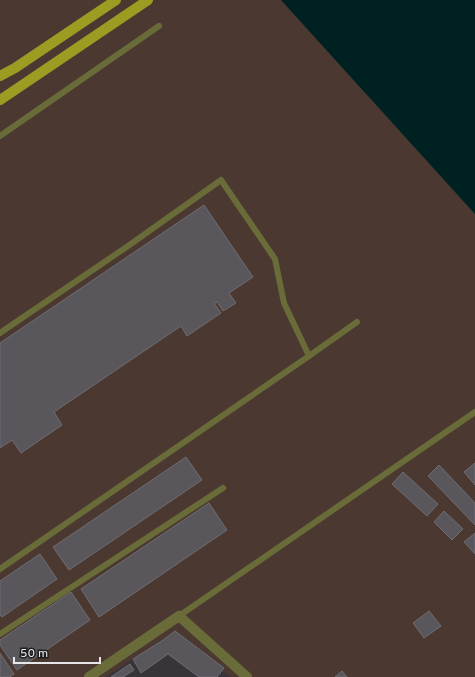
<svg xmlns="http://www.w3.org/2000/svg" width="475" height="677" font-family="Overpass,sans-serif">
<style>
.industrial{fill:#4b3931}
.water{fill:#002122}
.building{fill:#59575c;stroke:#6f6d72}
.lines{fill:none;stroke-linecap:round;stroke-linejoin:round}
.service{stroke:#696b38;stroke-width:6}
.minor{stroke:#696b38;stroke-width:10}
.primary{stroke:#9b9d23;stroke-width:10}
</style>
<rect width="100%" height="100%" fill="#373539"/>
<!-- industrial -->
<path class="industrial" d="M0 0H281L475 214V677H230L175 631 106 677H0Z"/>
<!-- water -->
<path class="water" d="M281 0H475V214Z"/>
<!-- building -->
<g class="building">
<path d="M204 205 253 277 229 293 236 303 223 311 217 302 214 303 221 313 187 336 181 326 54 412 62 425 21 453 12 440 0 448V343Z"/>
<path d="M186 457 202 480 69 570 53 547Z"/>
<path d="M475 463V485L464 472Z"/>
<path d="M439 465 475 503V525L428 476Z"/>
<path d="M403 472 438 504 427 516 392 484Z"/>
<path d="M209 503 227 530 99 617 81 589Z"/>
<path d="M444 511 463 529 452 540 434 522Z"/>
<path d="M475 533V554L464 542Z"/>
<path d="M40 554 57 579 2 617 0 615V581Z"/>
<path d="M71 592 90 620 17 670 0 645V640Z"/>
<path d="M429 611 441 626 424 638 413 623Z"/>
<path d="M175 631 224 668 217 677H199L168 654 141 673 133 659 163 640Z"/>
<path d="M0 653 14 674 10 677H0Z"/>
<path d="M130 664 134 670 123 677H111Z"/>
<path d="M342 671 347 677H335Z"/>
</g>
<g class="lines">
<!-- service -->
<g class="service">
<path d="M0 136 159 26"/>
<path d="M0 333 128 246 221 180 275 259 284 303 309 356"/>
<path d="M0 569 309 356 357 322"/>
<path d="M179 616 475 412"/>
<path d="M0 634 223 488"/>
</g>
<!-- minor -->
<path class="minor" d="M89 677 179 616 247 677"/>
<!-- primary -->
<g class="primary">
<path d="M0 76 15 68 116 0"/>
<path d="M0 100 148 0"/>
</g>
</g>
<!-- scale -->
<path d="M14 657v6h86v-6" fill="none" stroke="#e7e6e8" stroke-width="2"/>
<text x="20" y="657" font-size="12" fill="#e7e6e8" stroke="#1e1d1f" stroke-width="3" paint-order="stroke">50 m</text>
</svg>
